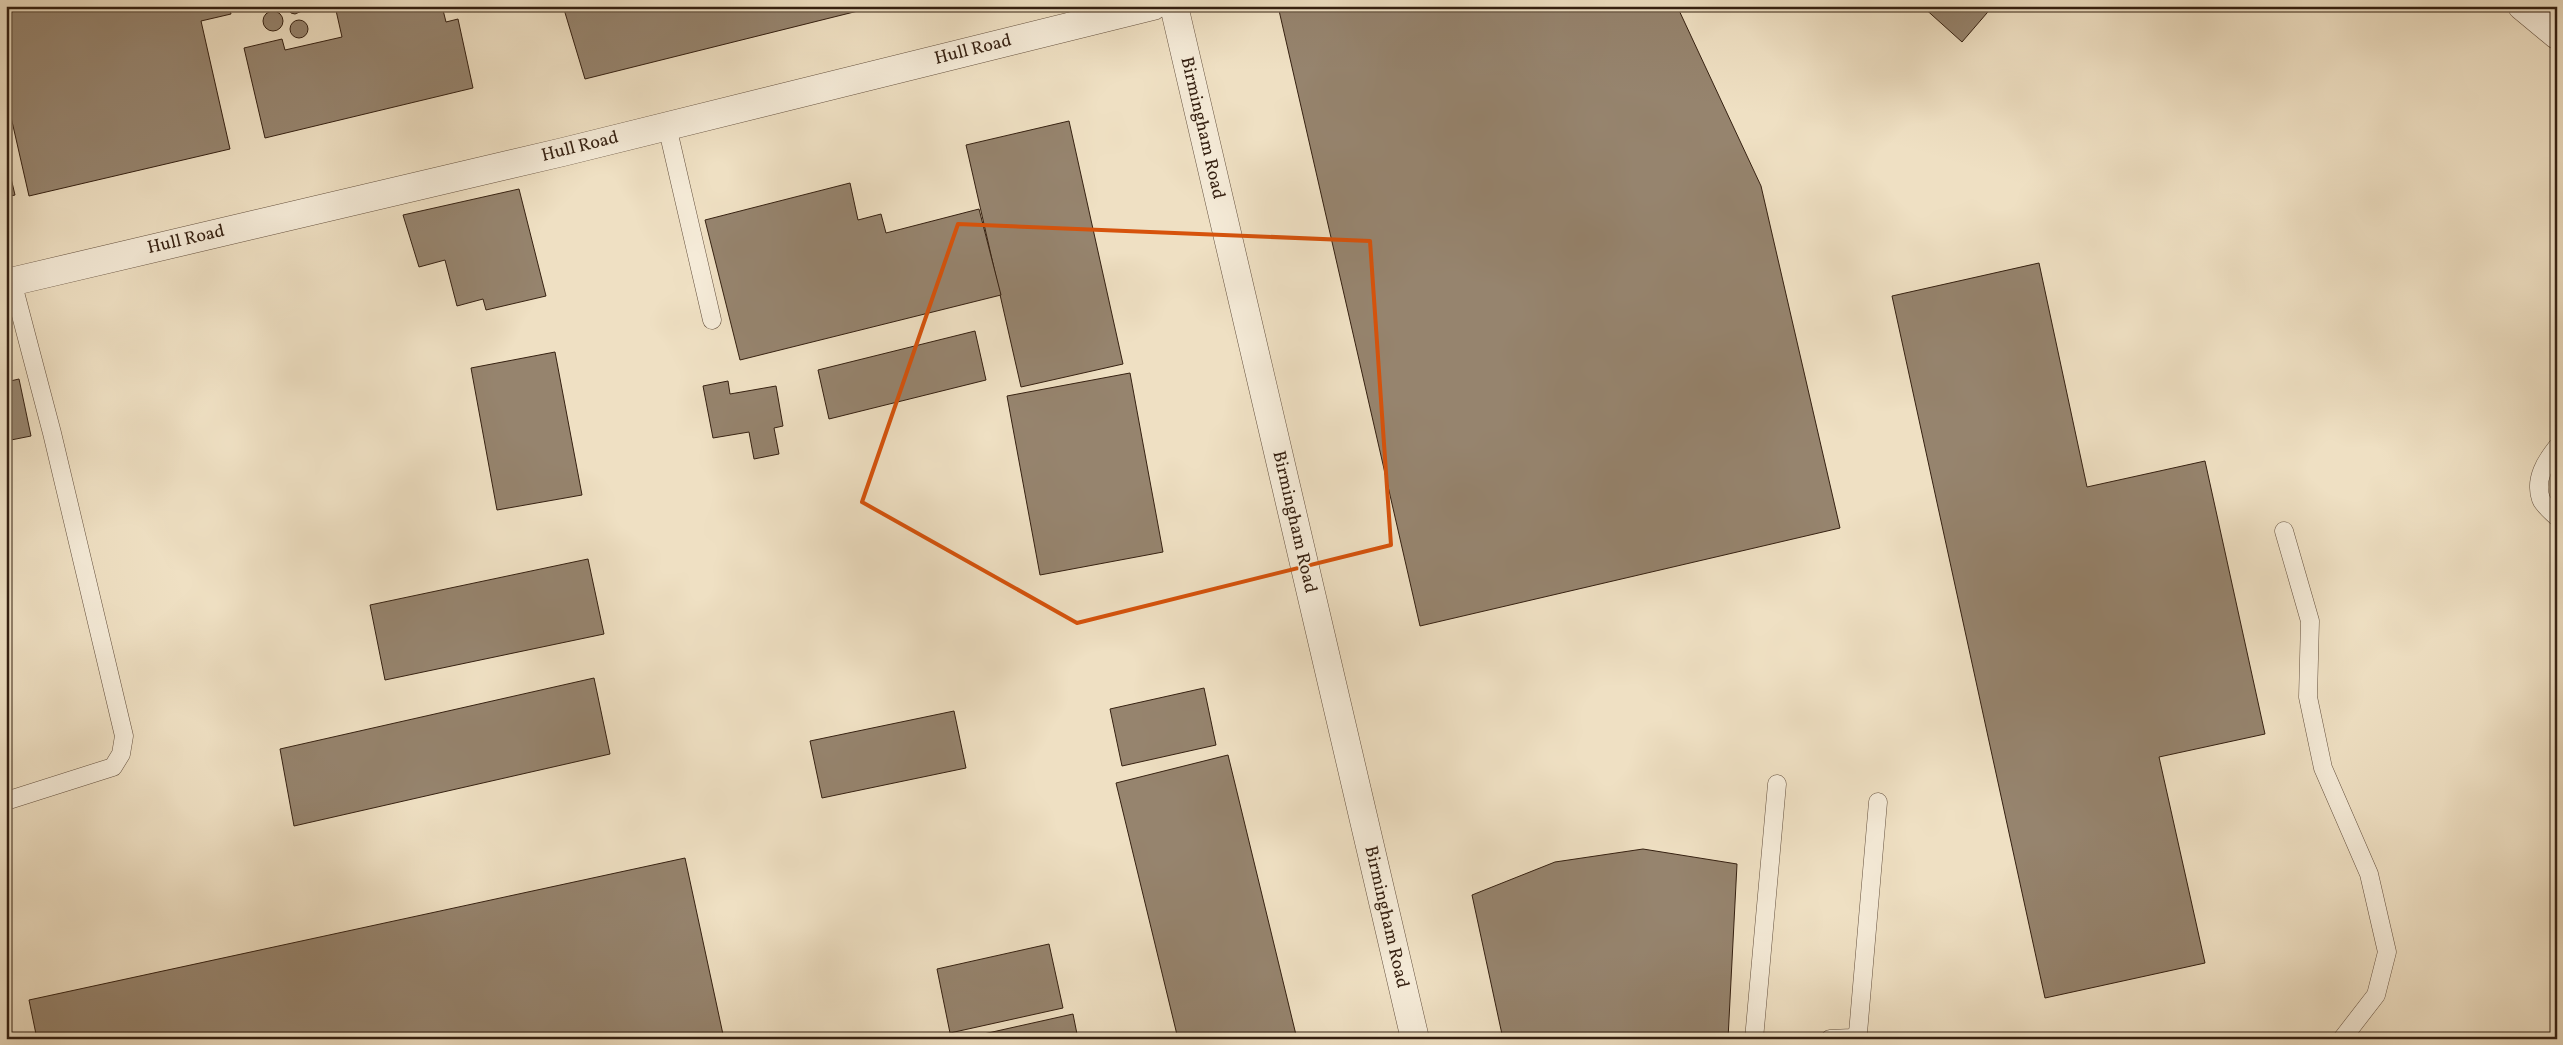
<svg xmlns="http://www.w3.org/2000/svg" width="2563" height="1045" font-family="Vollkorn,serif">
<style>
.building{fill:#96846e;stroke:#352011}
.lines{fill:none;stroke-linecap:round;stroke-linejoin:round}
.service-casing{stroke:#64503e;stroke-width:19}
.minor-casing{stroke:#64503e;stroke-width:29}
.service{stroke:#f5ebd8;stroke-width:18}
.minor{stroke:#f5ebd8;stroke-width:28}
.marked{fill:none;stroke:#d6530c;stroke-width:4;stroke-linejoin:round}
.labels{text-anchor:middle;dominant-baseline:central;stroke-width:4;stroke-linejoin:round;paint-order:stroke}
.street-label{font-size:18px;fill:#352011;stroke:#f5ebd8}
</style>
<rect width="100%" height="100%" fill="#efe0c3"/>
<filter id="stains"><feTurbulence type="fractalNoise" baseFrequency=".004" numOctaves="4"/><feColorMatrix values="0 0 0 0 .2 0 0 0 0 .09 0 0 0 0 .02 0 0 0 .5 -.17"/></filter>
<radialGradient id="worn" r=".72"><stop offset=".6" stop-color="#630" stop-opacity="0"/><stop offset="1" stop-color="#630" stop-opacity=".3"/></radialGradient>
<!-- building -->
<g class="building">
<path d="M6 6H229L231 14 201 21 230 149 29 196 6 95Z"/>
<path d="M286 6H305L302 11 295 14 291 13Z"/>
<path d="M335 6H442L446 22 458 19 473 88 265 138 244 48 282 39 285 50 342 37Z"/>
<path d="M563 6H878L585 79Z"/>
<path d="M1278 6H1677L1761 186 1840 528 1420 626Z"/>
<path d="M1922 6H1993L1962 42Z"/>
<circle cx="273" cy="21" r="10"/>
<circle cx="299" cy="29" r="9"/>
<path d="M1069 121 1123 364 1021 387 966 145Z"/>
<path d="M6 157 15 195 6 197Z"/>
<path d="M850 183 858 220 881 214 886 233 979 209 1001 295 740 360 705 220Z"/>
<path d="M519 189 546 296 486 310 483 299 457 306 445 260 419 267 403 215Z"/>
<path d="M2039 263 2087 487 2205 461 2265 734 2159 757 2205 963 2045 998 1892 296Z"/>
<path d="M975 331 986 380 829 419 818 370Z"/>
<path d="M555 352 582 495 497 510 471 368Z"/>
<path d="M1130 373 1163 552 1040 575 1007 396Z"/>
<path d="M19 379 31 436 6 441V382Z"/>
<path d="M728 381 730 394 776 386 783 426 774 428 779 454 754 459 749 432 713 438 703 386Z"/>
<path d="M588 559 604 634 385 680 370 605Z"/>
<path d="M594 678 610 754 294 826 280 749Z"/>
<path d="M1204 688 1216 745 1122 766 1110 709Z"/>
<path d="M954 711 966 768 822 798 810 741Z"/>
<path d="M1228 755 1297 1039H1178L1116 783Z"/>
<path d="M1643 849 1737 864 1728 1039H1503L1472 895 1555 862Z"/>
<path d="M685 858 724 1039H37L29 1000Z"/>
<path d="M1049 944 1063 1008 950 1033 937 969Z"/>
<path d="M1073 1014 1078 1039H961Z"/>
</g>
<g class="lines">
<!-- service casing -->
<g class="service-casing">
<g id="service">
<path d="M667 126 712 320"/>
<path d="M2557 447C2546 461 2534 479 2541 499 2543 505 2552 512 2557 517"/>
<path d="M2284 531 2310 621 2308 697 2323 768 2369 874 2387 952 2376 995 2342 1039"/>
<path d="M6 801 113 767 121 754 124 736 52 433 12 281"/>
<path d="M1754 1039 1777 784"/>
<path d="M1830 1039 1852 1038 1858 1033 1878 802"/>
</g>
</g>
<!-- minor casing -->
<g class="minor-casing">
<g id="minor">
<path d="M1174 6 1415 1039"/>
<path d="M2522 6 2557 35"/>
<path d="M6 283 563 152 1153 6"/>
</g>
</g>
<!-- service -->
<use href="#service" class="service"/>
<!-- minor -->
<use href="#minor" class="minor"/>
</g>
<!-- marked area -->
<path class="marked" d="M958 224 1370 241 1391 545 1077 623 862 502Z"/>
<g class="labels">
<!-- street labels -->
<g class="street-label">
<text transform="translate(973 50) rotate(-14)">Hull Road</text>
<text transform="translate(1202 128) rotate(77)">Birmingham Road</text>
<text transform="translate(580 147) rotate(-14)">Hull Road</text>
<text transform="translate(186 240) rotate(-13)">Hull Road</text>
<text transform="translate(1294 522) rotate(77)">Birmingham Road</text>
<text transform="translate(1386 917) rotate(77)">Birmingham Road</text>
</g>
</g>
<!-- margin -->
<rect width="2563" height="1045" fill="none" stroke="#efe0c3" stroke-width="25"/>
<rect x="8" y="8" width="2548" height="1030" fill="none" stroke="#352011" stroke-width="2.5"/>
<rect x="12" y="12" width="2538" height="1020" fill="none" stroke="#352011"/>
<rect width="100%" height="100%" filter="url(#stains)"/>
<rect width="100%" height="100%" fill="url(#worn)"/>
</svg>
